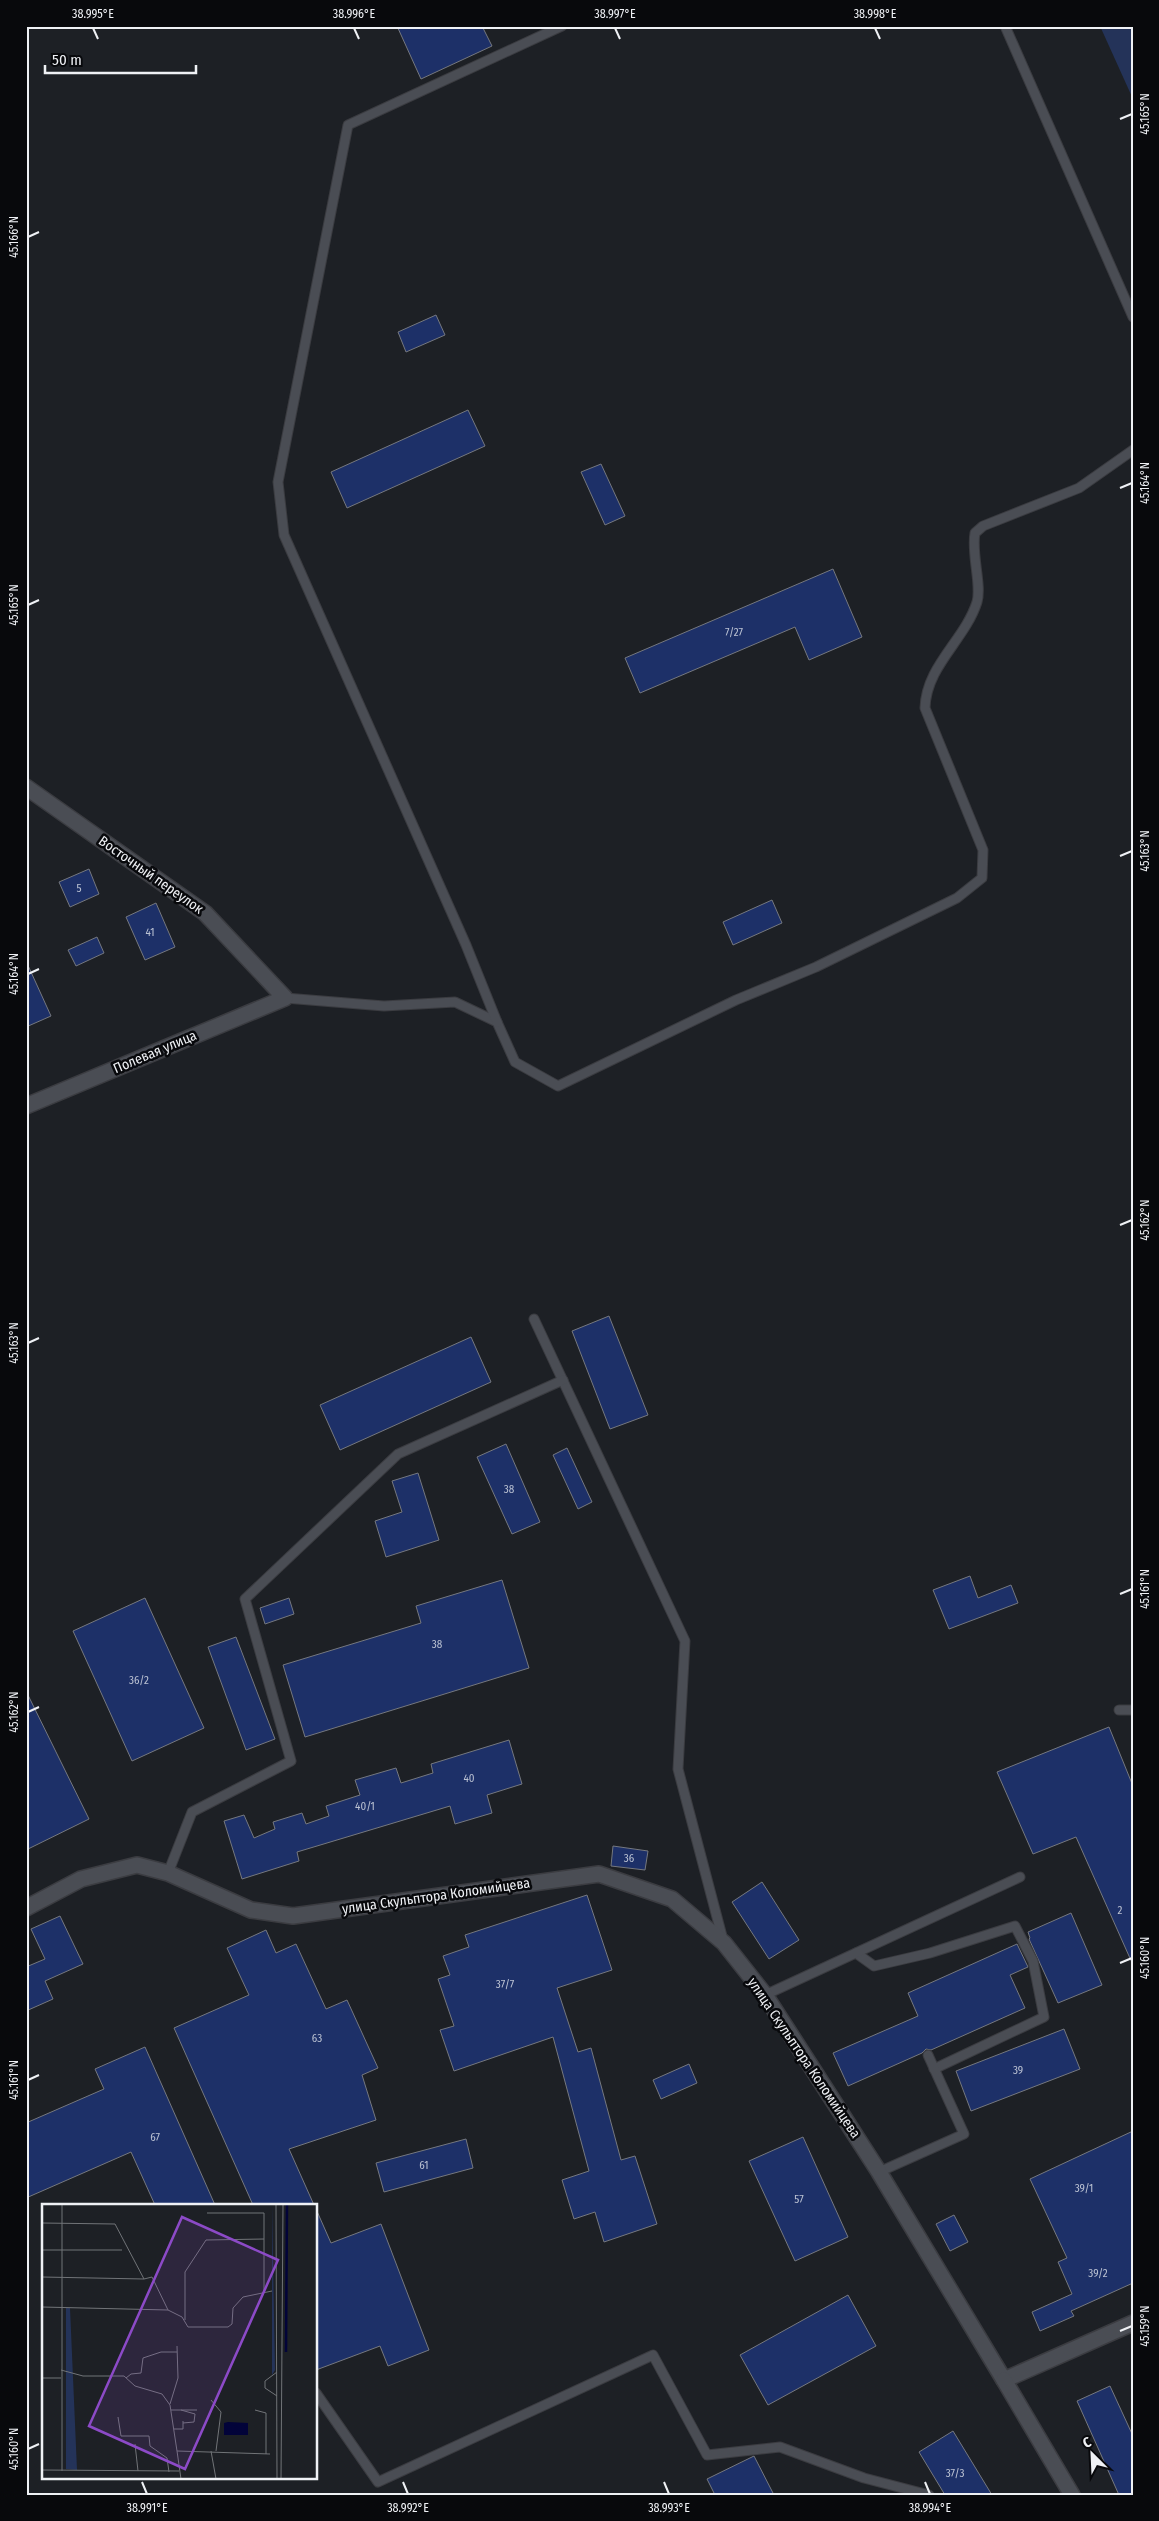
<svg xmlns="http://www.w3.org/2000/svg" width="1159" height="2521" font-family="'Fira Sans Condensed',sans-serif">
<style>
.green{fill:#243359}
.building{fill:#1d3068;stroke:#75787f}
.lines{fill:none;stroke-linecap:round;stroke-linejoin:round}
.lane-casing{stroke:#3b3c41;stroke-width:11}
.street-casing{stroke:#3b3c41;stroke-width:18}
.lane{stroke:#4a4d54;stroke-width:9}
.street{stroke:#4a4d54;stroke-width:15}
.ticks{fill:none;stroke:#eff1f5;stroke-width:2}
.labels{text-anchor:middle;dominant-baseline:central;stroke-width:5;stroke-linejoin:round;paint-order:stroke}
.number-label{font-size:11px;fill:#bac1d2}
.street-label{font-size:14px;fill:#eff1f5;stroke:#08090c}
.inset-river{fill:none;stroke:#020339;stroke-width:2.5}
.inset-road{fill:none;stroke:#717478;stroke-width:1}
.view{fill:#8c4ac7;fill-opacity:0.15;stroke:#8c4ac7;stroke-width:2.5}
.inset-edge{fill:none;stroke:#eff1f5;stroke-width:2.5}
.neatline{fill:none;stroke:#eff1f5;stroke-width:2}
.ticks-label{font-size:12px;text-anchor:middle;fill:#eff1f5}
</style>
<rect width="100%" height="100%" fill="#1d2025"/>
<!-- green -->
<path class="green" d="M1100 26H1130L1133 33V99Z"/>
<!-- building -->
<g class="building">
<path d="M397 26H482L492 46 421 79Z"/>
<path d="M436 315 445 335 406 352 398 332Z"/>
<path d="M468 410 485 446 347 508 331 472Z"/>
<path d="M601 464 625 516 605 525 581 472Z"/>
<path d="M833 569 862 637 809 660 795 627 640 693 625 658Z"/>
<path d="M89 869 99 894 70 907 59 882Z"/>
<path d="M772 900 782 923 733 945 723 922Z"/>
<path d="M156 903 175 947 145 960 126 917Z"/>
<path d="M97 937 104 953 76 966 68 950Z"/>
<path d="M26 961 51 1016 26 1027Z"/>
<path d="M609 1316 648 1415 610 1429 572 1331Z"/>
<path d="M471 1337 491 1382 340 1450 320 1405Z"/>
<path d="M506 1444 540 1522 512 1534 477 1457Z"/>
<path d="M567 1448 592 1502 578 1509 553 1455Z"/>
<path d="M418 1473 439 1540 386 1557 375 1521 402 1512 392 1481Z"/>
<path d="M970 1576 978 1598 1011 1585 1018 1603 949 1629 933 1590Z"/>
<path d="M502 1580 529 1668 305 1737 283 1665 421 1623 416 1606Z"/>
<path d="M145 1598 204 1728 132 1761 73 1631Z"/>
<path d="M289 1598 294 1614 265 1624 260 1608Z"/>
<path d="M236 1637 275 1739 246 1750 208 1647Z"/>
<path d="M26 1691 89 1819 26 1850Z"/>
<path d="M1109 1727 1133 1786V1965L1076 1837 1033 1854 997 1772Z"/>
<path d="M509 1740 522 1784 487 1795 492 1813 455 1824 450 1806 297 1852 299 1861 242 1879 224 1821 244 1815 254 1838 275 1829 273 1822 302 1813 306 1824 329 1816 326 1806 360 1795 355 1780 396 1768 401 1783 433 1773 431 1764Z"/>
<path d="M613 1846 648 1851 645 1870 611 1866Z"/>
<path d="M762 1882 799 1940 769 1959 732 1902Z"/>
<path d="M587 1895 612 1970 557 1988 578 2052 591 2048 621 2160 635 2156 657 2224 604 2242 595 2212 574 2219 562 2180 589 2171 553 2037 454 2071 440 2030 454 2026 438 1979 450 1975 443 1956 469 1947 465 1935Z"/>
<path d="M1071 1913 1102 1985 1058 2003 1029 1939 1030 1938 1028 1932Z"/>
<path d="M60 1916 83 1964 45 1981 53 1999 26 2011V1967L45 1959 31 1929Z"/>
<path d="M266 1930 276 1953 296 1944 326 2009 347 2000 378 2068 362 2075 376 2120 289 2149 314 2205H253L174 2028 249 1995 227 1948Z"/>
<path d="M1017 1944 1028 1967 1010 1975 1025 2008 931 2050 926 2049 922 2053 848 2086 833 2053 918 2016 908 1993Z"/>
<path d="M1064 2029 1080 2069 971 2111 956 2071Z"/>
<path d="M145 2047 215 2205H155L131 2152 26 2198V2123L104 2089 95 2069Z"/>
<path d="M689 2064 697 2083 661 2099 653 2080Z"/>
<path d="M1133 2131V2283L1071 2311 1074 2316 1040 2331 1032 2312 1072 2294 1058 2262 1067 2258 1030 2179Z"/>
<path d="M803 2137 848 2237 795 2261 749 2161Z"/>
<path d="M466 2139 473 2168 384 2192 376 2163Z"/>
<path d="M316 2209 331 2243 381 2224 429 2350 388 2366 380 2346 316 2370Z"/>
<path d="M954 2215 968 2242 950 2251 936 2224Z"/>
<path d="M848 2295 876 2346 768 2405 740 2355Z"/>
<path d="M1110 2386 1133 2436V2495H1119L1077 2401Z"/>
<path d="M953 2431 992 2495H945L919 2452Z"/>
<path d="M754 2456 774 2495H715L707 2479Z"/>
</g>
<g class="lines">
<!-- lane casing -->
<g class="lane-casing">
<g id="lane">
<path d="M1005 26 1133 317"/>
<path d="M285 998 384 1006 455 1002 497 1022 515 1062 558 1086 736 1000 816 967 957 898 982 878 983 850 925 708C926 666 965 640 977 602 982 585 971 554 975 533L983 526 1079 488 1133 450"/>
<path d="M497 1022 466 945 284 535 278 482 348 125 562 26"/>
<path d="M534 1319 685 1641 678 1769 723 1940"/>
<path d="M1119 1710H1133"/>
<path d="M168 1873 192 1812 291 1761 245 1599 398 1454 563 1380"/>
<path d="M856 1953 874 1966 930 1953 1015 1926 1033 1961 1044 2017 934 2069"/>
<path d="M765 1995 1020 1877"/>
<path d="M879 2172 964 2134 928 2055"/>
<path d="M316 2393 378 2482 653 2355 707 2455 780 2447 864 2478 929 2495"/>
</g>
</g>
<!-- street casing -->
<g class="street-casing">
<g id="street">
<path d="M26 787 205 913 285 998 26 1106"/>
<path d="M26 1908 81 1879 137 1865 168 1873 251 1910 293 1916 599 1874 672 1899 724 1943 765 1995 879 2172 1004 2380 1133 2323"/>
<path d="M1004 2380 1072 2495"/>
</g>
</g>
<!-- lane -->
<use href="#lane" class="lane"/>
<!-- street -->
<use href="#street" class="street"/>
</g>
<!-- ticks -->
<path class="ticks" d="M93 28 98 39M354 28 359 39M615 28 620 39M875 28 880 39M1120 119 1132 114M28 237 39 232M1120 488 1132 483M28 605 39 600M1120 856 1132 851M28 974 39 969M1120 1225 1132 1220M28 1343 39 1338M1120 1594 1132 1589M28 1712 39 1707M1120 1963 1132 1958M28 2080 39 2075M1120 2331 1132 2326M28 2449 39 2444M142 2482 147 2494M403 2482 408 2494M664 2482 669 2494M925 2482 930 2494"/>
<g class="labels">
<!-- number labels -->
<g class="number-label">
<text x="734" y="632">7/27</text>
<text x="79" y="888">5</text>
<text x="150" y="932">41</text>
<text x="509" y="1489">38</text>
<text x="437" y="1644">38</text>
<text x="139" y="1680">36/2</text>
<text x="469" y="1778">40</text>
<text x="365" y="1806">40/1</text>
<text x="629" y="1858">36</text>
<text x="1120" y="1910">2</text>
<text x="505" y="1984">37/7</text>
<text x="317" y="2038">63</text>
<text x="1018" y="2070">39</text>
<text x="155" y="2137">67</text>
<text x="424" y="2165">61</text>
<text x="1084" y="2188">39/1</text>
<text x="799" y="2199">57</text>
<text x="1098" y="2273">39/2</text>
<text x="955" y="2473">37/3</text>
</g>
<!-- street labels -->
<g class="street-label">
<text transform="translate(151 875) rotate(35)">Восточный переулок</text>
<text transform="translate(155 1052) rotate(-23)">Полевая улица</text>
<text transform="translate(436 1896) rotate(-8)">улица Скульптора Коломийцева</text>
<text transform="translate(804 2058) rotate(56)">улица Скульптора Коломийцева</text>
</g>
</g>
<!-- overview -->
<g transform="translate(42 2204)">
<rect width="275" height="275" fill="#1d2025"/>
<path d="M230 0 233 166 230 171ZM24 104H28L35 266 24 265Z" fill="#243359"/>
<path d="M186 218 206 219V231H182V219Z" fill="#020339"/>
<path class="inset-river" d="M244 148 245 0"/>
<path class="inset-road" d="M20 0V267M234 0 235 275M165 9H222V87M0 19 73 20 102 75 110 73 126 106M0 46H80M0 73 102 75M0 103 126 106 140 113 146 123H186L190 120 191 104 201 93 230 87M143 116V68L164 36 222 35M19 166 41 172H82L93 182 120 190 128 201 135 247 228 250M0 174H19M84 174 89 170 99 169 101 154 119 148H135M235 192 223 184V177L235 168M169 196 179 208 174 247M128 200 136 174 135 142M129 206H155M139 206 153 210 152 218 141 219M213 206 224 209V250M76 213 79 232H107L108 242 125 254 127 268M132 225H141V217M93 240 96 267M135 247 139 275M169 247 174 275M0 266 137 267M239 275 241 0"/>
<path class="view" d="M140 13 236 56 143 265 47 222Z"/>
<rect width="275" height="275" class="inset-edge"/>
</g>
<!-- border -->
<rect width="1159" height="2521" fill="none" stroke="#08090c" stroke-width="55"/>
<!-- north arrow -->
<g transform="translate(1092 2454) rotate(336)" stroke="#08090c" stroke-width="4" paint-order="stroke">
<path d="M0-4L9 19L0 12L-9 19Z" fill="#eff1f5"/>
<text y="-8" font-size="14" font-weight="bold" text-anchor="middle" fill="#eff1f5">С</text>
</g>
<!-- scale -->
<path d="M45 65v8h151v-8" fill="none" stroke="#eff1f5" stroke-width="2.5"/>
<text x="52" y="65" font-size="15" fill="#eff1f5" stroke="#08090c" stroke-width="4" paint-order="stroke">50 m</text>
<rect x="28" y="28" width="1104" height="2466" class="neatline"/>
<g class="ticks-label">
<text x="93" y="18">38.995°E</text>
<text x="354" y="18">38.996°E</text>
<text x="615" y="18">38.997°E</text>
<text x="875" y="18">38.998°E</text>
<text transform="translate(1145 114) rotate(-90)" y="4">45.165°N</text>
<text transform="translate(14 237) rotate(-90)" y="4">45.166°N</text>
<text transform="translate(1145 483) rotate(-90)" y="4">45.164°N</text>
<text transform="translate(14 605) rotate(-90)" y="4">45.165°N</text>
<text transform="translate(1145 851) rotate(-90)" y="4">45.163°N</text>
<text transform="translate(14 974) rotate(-90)" y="4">45.164°N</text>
<text transform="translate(1145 1220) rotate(-90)" y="4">45.162°N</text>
<text transform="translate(14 1343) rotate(-90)" y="4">45.163°N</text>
<text transform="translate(1145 1589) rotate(-90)" y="4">45.161°N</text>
<text transform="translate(14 1712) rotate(-90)" y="4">45.162°N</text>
<text transform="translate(1145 1958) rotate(-90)" y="4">45.160°N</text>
<text transform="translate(14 2080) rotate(-90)" y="4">45.161°N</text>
<text transform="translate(1145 2326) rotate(-90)" y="4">45.159°N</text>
<text transform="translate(14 2449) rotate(-90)" y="4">45.160°N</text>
<text x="147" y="2512">38.991°E</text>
<text x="408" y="2512">38.992°E</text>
<text x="669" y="2512">38.993°E</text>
<text x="930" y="2512">38.994°E</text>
</g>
</svg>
